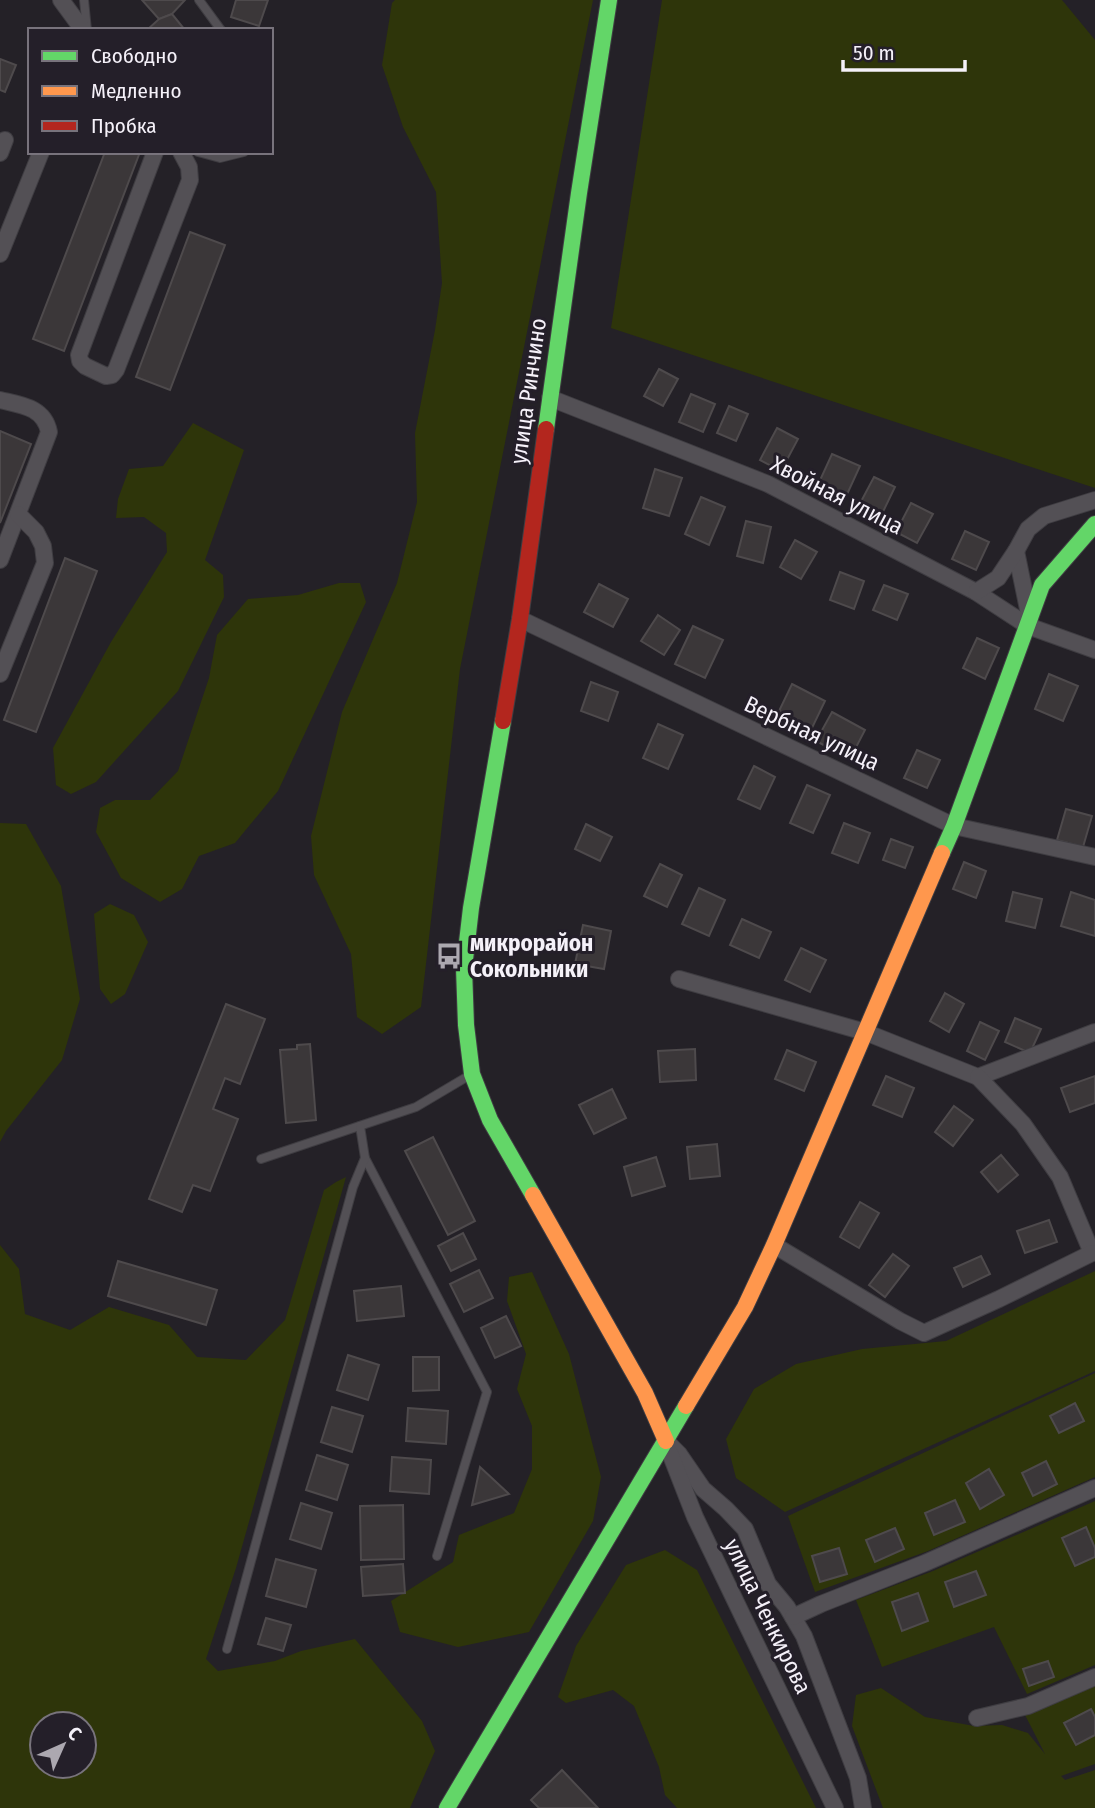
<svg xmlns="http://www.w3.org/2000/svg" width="1095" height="1808" font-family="'Fira Sans Condensed',sans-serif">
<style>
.green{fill:#2e350a;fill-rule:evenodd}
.building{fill:#3b3739;stroke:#4e4a4c;stroke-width:2}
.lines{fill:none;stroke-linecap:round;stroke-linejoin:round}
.lane-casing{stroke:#3f3d42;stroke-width:10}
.street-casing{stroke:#3f3d42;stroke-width:18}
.fast-casing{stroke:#3f3d42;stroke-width:18}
.slow-casing{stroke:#3f3d42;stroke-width:18}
.jam-casing{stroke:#3f3d42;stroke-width:18}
.lane{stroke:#535055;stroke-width:8}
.street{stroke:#535055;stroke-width:16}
.fast{stroke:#63d668;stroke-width:16}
.slow{stroke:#ff974d;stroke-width:16}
.jam{stroke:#b3261e;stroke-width:16}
.labels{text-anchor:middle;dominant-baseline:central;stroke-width:6;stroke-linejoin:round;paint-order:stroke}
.street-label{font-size:23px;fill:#f5f1f9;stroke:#241f29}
.poi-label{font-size:23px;font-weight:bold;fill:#f5f1f9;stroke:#241f29;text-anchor:start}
</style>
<rect width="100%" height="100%" fill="#242127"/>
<!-- green -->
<g class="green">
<path d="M395 0H593L460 669 421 1007 382 1034 357 1017 351 954 314 875 311 836 342 712 397 583 417 502 415 433 435 330 442 283 436 192 403 127 382 65 392 3Z"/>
<path d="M662 0H1062L1095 40V488L611 328Z"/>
<path d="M193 423 244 450 205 560 223 575 224 597 178 691 96 782 71 794 56 785 53 748 111 642 167 552 166 533 144 517 116 518 118 499 129 469 163 466Z"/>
<path d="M339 583H360L366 602 278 791 235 843 199 856 182 889 160 902 121 878 96 832 100 808 115 800H150L178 771 209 678 217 635 248 599 298 595Z"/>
<path d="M0 823 26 824 61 886 80 999 62 1060 6 1131 0 1142Z"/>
<path d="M110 904 134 915 148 942 125 994 111 1004 100 989 94 914Z"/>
<path d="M346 1177 236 1568 206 1659 218 1671 275 1661 301 1651 355 1639 422 1721 435 1751 410 1808H0V1245L19 1269 25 1314 70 1330 109 1307 169 1325 197 1357 246 1360 285 1320 324 1190 336 1182ZM42 1724H84V1766H42Z"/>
<path d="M1095 1271V1371L785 1512 736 1478 726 1439 754 1389 796 1364 862 1349 946 1341Z"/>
<path d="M532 1272 569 1354 601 1477 593 1521 529 1632 458 1647 400 1632 391 1601 453 1562 459 1535 514 1513 532 1469V1426L517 1389 526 1354 507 1301 509 1277Z"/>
<path d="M1095 1373V1477L928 1551 815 1592 788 1516Z"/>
<path d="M1095 1501V1665L1027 1694 994 1627 882 1667 856 1600 933 1571Z"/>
<path d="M665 1550 697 1570 816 1808H677L665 1795 659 1767 634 1706 613 1690 566 1703 558 1697 576 1646 626 1565Z"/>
<path d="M1095 1685V1764L1061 1776 1065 1780 1095 1770V1808H883L852 1726 856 1695 881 1688 925 1717 974 1726 1002 1725 1028 1733 1045 1754 1025 1715Z"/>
</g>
<!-- building -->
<g class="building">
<path d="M142 0H185L172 14 159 19Z"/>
<path d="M236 0H268L259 26 231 17Z"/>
<path d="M172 14 185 30H147L159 19Z"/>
<path d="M0 59 16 65 5 92 0 90Z"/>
<path d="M105 152H140L64 351 33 339Z"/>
<path d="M190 232 225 245 170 390 136 377Z"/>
<path d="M659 369 678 379 663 406 644 396Z"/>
<path d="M691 394 715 404 703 432 679 422Z"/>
<path d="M729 406 748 414 736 441 717 433Z"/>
<path d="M777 428 798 439 781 471 760 460Z"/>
<path d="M0 431 31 444 0 523Z"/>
<path d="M832 454 860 466 844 501 816 489Z"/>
<path d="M655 469 682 478 669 516 643 508Z"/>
<path d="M874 477 895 487 879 520 857 509Z"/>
<path d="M701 497 725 507 709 545 685 534Z"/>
<path d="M911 503 933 514 917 543 896 532Z"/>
<path d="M746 521 771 527 763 563 737 556Z"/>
<path d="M965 531 989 542 976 570 952 559Z"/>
<path d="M795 540 817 552 801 579 780 567Z"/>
<path d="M65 558 97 571 36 732 4 720Z"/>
<path d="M840 572 864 581 854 609 830 600Z"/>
<path d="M599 584 628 599 613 627 584 612Z"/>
<path d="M884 585 908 594 897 620 873 610Z"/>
<path d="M658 615 680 630 664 655 641 641Z"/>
<path d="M693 626 723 640 705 678 675 664Z"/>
<path d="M977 638 999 648 985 679 963 668Z"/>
<path d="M1049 674 1078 686 1063 721 1035 709Z"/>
<path d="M591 682 618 692 608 721 581 711Z"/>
<path d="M792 684 825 701 812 728 779 711Z"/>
<path d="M832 712 865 730 850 759 816 741Z"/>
<path d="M658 724 683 735 668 769 643 758Z"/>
<path d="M917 750 940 760 927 788 904 778Z"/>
<path d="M754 766 775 777 760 809 738 799Z"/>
<path d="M807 785 830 795 813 833 790 823Z"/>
<path d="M1066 809 1092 816 1083 847 1057 840Z"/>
<path d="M844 823 870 833 858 863 832 853Z"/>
<path d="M586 824 612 837 600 861 575 849Z"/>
<path d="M891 839 913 847 905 868 883 860Z"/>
<path d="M964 862 986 871 976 898 953 889Z"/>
<path d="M660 864 682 875 667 907 644 896Z"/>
<path d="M699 888 725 900 709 936 682 924Z"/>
<path d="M1013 892 1042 899 1035 928 1006 921Z"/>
<path d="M1071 892 1095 900V936L1061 926Z"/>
<path d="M742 919 771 932 759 958 730 945Z"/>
<path d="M583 925 611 931 604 969 575 964Z"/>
<path d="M801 948 826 960 810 992 785 980Z"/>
<path d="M945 993 964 1004 949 1032 930 1021Z"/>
<path d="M226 1004 265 1019 240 1084 225 1078 213 1109 238 1119 210 1191 193 1185 182 1212 149 1199Z"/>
<path d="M1015 1018 1041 1029 1030 1053 1005 1042Z"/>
<path d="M980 1022 999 1031 985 1060 967 1051Z"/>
<path d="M310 1044 316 1120 286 1123 280 1050 297 1049V1045Z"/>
<path d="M695 1049 696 1080 660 1082 658 1051Z"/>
<path d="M787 1050 816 1062 804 1091 775 1079Z"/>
<path d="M886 1076 914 1088 902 1117 873 1105Z"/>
<path d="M1095 1076V1103L1070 1112 1061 1088Z"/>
<path d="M612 1089 626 1118 594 1134 579 1105Z"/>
<path d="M954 1106 973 1120 953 1146 935 1132Z"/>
<path d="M433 1137 475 1221 448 1235 405 1151Z"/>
<path d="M717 1144 720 1176 690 1179 687 1147Z"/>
<path d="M1001 1155 1018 1175 998 1192 981 1172Z"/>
<path d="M656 1157 665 1186 632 1196 624 1167Z"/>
<path d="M860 1202 879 1213 859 1248 840 1237Z"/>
<path d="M1049 1220 1057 1242 1025 1253 1017 1231Z"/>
<path d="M463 1233 476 1259 451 1271 438 1246Z"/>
<path d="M893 1254 909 1266 885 1297 869 1285Z"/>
<path d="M981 1256 990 1274 963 1287 954 1268Z"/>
<path d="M118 1261 217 1290 206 1325 108 1296Z"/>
<path d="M479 1270 493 1298 464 1312 450 1284Z"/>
<path d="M401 1286 404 1316 357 1321 354 1291Z"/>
<path d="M506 1316 521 1346 495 1358 481 1328Z"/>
<path d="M348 1355 379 1365 368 1400 337 1390Z"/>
<path d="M413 1357H439V1390L413 1391Z"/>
<path d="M1075 1403 1084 1421 1059 1433 1050 1416Z"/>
<path d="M332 1407 363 1416 352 1452 321 1442Z"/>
<path d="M408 1408 448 1411 446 1444 406 1441Z"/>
<path d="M317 1455 348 1465 337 1500 306 1490Z"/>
<path d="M392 1457 431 1460 429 1494 390 1491Z"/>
<path d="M1046 1461 1057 1484 1033 1496 1022 1473Z"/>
<path d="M480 1467 509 1494 472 1505Z"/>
<path d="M989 1469 1004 1495 980 1509 966 1483Z"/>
<path d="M955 1500 965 1522 934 1535 925 1513Z"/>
<path d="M301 1503 332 1513 321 1549 290 1539Z"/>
<path d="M403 1505 404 1559 361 1560 360 1506Z"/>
<path d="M1086 1527 1095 1548V1557L1075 1566 1062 1538Z"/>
<path d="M895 1528 904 1549 875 1562 866 1540Z"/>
<path d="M839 1548 847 1574 820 1582 812 1556Z"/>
<path d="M276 1559 316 1570 306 1607 266 1596Z"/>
<path d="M403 1564 405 1593 363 1596 361 1567Z"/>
<path d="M976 1571 986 1595 954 1607 945 1582Z"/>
<path d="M918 1593 928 1621 902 1631 892 1602Z"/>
<path d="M266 1618 291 1625 283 1651 258 1644Z"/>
<path d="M1048 1661 1054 1677 1029 1686 1023 1669Z"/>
<path d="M1091 1709 1095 1717V1735L1076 1745 1064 1723Z"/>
<path d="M562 1770 598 1808H539L531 1800Z"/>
</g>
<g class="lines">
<!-- lane casing -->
<g class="lane-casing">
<g id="lane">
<path d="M84 0 87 30"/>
<path d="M199 0 221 30"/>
<path d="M198 152 220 158 244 152"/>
<path d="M365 1158 487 1392 437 1556"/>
<path d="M261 1159 416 1107 470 1075"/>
<path d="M227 1649 353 1187 365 1158 360 1126"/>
</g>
</g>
<!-- street casing -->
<g class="street-casing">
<g id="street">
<path d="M61 0 83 30"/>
<path d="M155 152 79 355 80 361 85 366 106 376 112 375 116 370 190 180 189 167 181 152"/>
<path d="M0 153 5 140"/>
<path d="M0 254 41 152"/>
<path d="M550 398 768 484 976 592 1028 626 1095 650"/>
<path d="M0 400C21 405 44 407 49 432L0 560"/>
<path d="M1016 551 1030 619"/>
<path d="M976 592 998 578 1016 551 1028 529 1044 516 1095 500"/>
<path d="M520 619 954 826 1095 857"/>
<path d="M0 674 45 563 43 546 36 532 18 514"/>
<path d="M679 979 865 1032 978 1077 1095 1032"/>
<path d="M978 1077 1023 1124 1060 1177 1092 1253 1095 1252"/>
<path d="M774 1245 900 1321 924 1333 999 1299 1092 1253"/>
<path d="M666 1441 679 1454 703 1489 726 1509 745 1529 768 1584 787 1607 804 1636 858 1778 863 1808"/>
<path d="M670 1453 695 1517 835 1808"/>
<path d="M793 1617 821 1604 925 1563 1095 1488"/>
<path d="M977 1718 1028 1706 1095 1677"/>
</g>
</g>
<!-- fast casing -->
<g class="fast-casing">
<g id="fast">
<path d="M546 429 579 193 609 0"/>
<path d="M503 721 471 908 464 968 466 1025 472 1074 490 1120 533 1195"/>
<path d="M942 853 954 826 1042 585 1095 524"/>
<path d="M447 1808 686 1406"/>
</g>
</g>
<!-- slow casing -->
<g class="slow-casing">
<g id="slow">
<path d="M533 1195 645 1393 666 1441"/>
<path d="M686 1406 745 1307 774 1245 942 853"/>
</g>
</g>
<!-- jam casing -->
<g class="jam-casing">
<path id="jam" d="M503 721 520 619 546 429"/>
</g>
<!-- lane -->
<use href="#lane" class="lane"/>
<!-- street -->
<use href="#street" class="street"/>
<!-- fast -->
<use href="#fast" class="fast"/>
<!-- slow -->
<use href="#slow" class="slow"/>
<!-- jam -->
<use href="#jam" class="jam"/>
</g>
<!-- icons -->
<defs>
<g id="bus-bare" transform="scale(2.1)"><path d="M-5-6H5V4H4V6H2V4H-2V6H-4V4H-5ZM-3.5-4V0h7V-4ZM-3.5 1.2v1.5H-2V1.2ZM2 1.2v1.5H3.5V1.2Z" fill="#aca8b0" stroke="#241f29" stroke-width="2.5" paint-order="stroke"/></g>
</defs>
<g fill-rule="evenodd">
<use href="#bus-bare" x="449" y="956"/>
</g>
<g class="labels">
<!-- street labels -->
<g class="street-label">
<text transform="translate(528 391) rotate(-82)">улица Ринчино</text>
<text transform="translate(837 495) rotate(27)">Хвойная улица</text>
<text transform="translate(812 733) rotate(25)">Вербная улица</text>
<text transform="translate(768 1616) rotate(64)">улица Ченкирова</text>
</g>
<!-- poi labels -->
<g class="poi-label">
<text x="470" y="943">микрорайон<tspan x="470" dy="26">Сокольники</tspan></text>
</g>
</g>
<!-- legend -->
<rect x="28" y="28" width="245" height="126" fill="#241f29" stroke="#78737c" stroke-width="2"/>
<rect x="42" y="51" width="35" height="10" fill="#63d668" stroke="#78737c" stroke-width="2"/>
<text x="91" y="63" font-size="21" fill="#f5f1f9">Свободно</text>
<rect x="42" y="86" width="35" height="10" fill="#ff974d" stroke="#78737c" stroke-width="2"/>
<text x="91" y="98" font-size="21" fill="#f5f1f9">Медленно</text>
<rect x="42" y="121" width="35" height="10" fill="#b3261e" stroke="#78737c" stroke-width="2"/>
<text x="91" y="133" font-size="21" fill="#f5f1f9">Пробка</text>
<!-- north arrow -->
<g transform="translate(63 1745) rotate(45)"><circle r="33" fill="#241f29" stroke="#78737c" stroke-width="2"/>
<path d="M0-5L12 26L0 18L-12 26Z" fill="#aca8b0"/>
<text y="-10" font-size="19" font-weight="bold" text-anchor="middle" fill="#f5f1f9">С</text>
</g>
<!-- scale -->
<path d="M843 60v10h122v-10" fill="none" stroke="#f5f1f9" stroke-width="3.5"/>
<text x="853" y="60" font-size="21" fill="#f5f1f9" stroke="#241f29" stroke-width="5" paint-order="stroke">50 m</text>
</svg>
